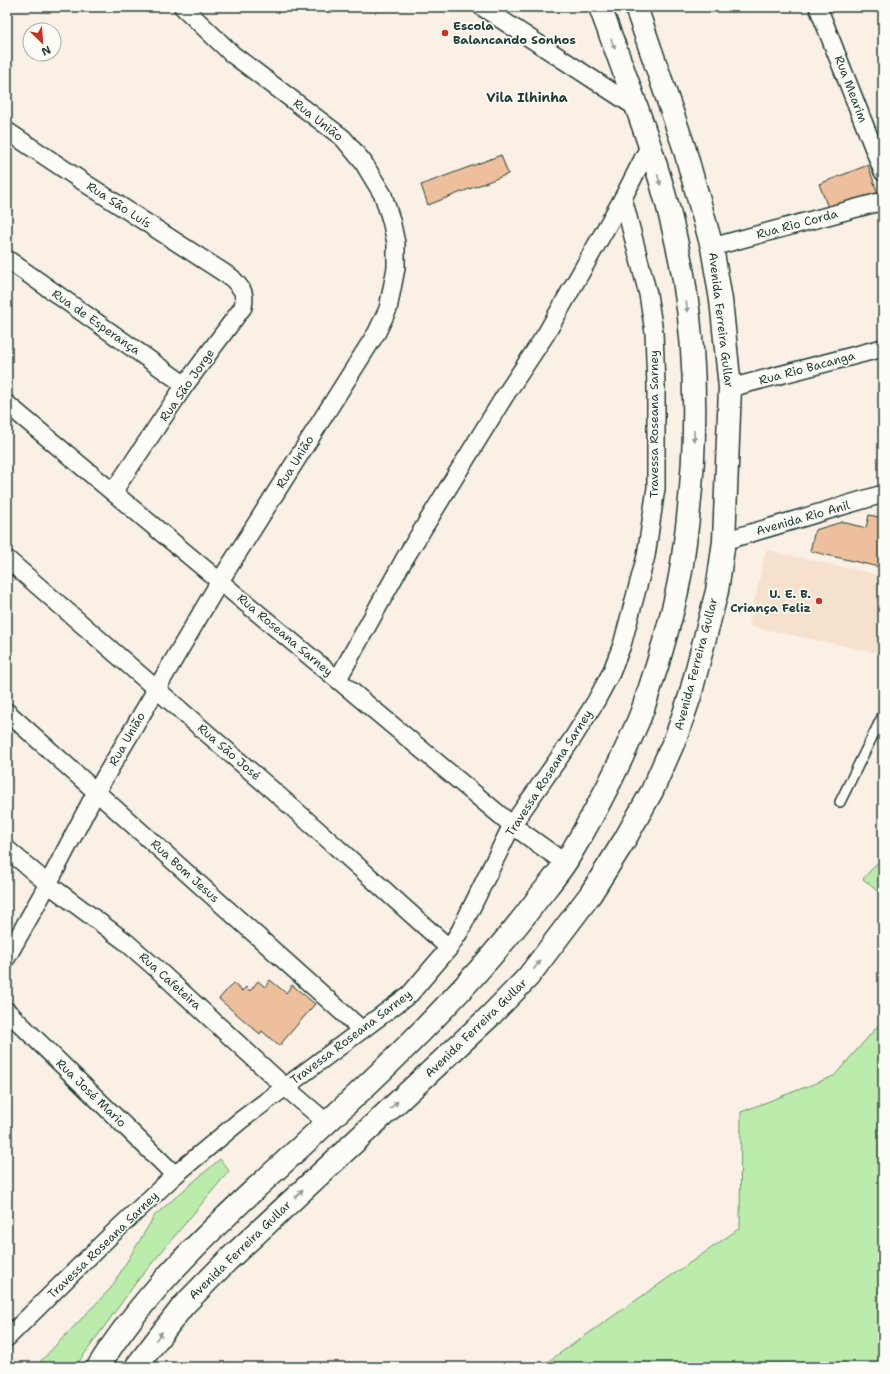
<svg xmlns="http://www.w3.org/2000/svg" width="890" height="1374" font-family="'Shantell Sans',sans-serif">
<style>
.built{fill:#f6e1cf}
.green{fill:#bbecac;stroke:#6d9470}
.building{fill:#edbf9d;stroke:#1f3d34}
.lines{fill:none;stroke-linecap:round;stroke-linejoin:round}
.lane-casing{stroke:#1f3d34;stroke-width:12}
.street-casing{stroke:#1f3d34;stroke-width:20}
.secondary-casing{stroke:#1f3d34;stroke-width:25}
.lane{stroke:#fdfcf7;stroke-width:9}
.street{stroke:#fdfcf7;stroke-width:17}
.secondary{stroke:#fdfcf7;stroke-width:22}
.oneway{fill:#8e9c96}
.poi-dot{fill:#c8321e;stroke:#fdfcf7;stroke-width:1.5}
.labels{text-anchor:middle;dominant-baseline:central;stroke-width:3.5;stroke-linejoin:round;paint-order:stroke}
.poi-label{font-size:12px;font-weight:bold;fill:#1f3d34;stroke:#fdfcf7;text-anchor:start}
.street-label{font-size:12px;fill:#1f3d34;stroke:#fdfcf7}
.neighbourhood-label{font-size:13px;font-weight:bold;fill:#1f3d34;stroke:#fdfcf7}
</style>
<rect width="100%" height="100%" fill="#faf0e5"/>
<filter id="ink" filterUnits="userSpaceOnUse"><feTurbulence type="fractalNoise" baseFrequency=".025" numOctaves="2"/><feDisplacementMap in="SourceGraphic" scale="8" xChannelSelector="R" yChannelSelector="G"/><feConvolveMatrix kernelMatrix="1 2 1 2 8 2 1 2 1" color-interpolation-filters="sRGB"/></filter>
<g filter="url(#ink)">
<!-- built -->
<path class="built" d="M766 550 883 576V654L749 626Z"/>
<!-- green -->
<g class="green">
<path d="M883 856V896L863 879Z"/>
<path d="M883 1020V1367H540L740 1228 741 1112 834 1076Z"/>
<path d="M220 1159 229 1171 138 1280 75 1367H35L111 1288 155 1215Z"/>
</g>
<!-- building -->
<g class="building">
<path d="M501 155 508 174 428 205 421 185Z"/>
<path d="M868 165 878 194 830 213 819 184Z"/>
<path d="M869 515 883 518V568L810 551 815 530 842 522 866 528Z"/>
<path d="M270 980 286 993 292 985 315 1004 279 1046 262 1031 260 1034 219 999 233 983 242 991 246 987 250 991 258 981 265 987Z"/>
</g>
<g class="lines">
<!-- lane casing -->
<g class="lane-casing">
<path id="lane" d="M840 802 883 715"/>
</g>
<!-- street casing -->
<g class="street-casing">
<g id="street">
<path d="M482 7 637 108"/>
<path d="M818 7 883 172"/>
<path d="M7 131 88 185 232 278C242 289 246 292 243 307L185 385 113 492"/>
<path d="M712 247 883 201"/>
<path d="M7 259 185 385"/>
<path d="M730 388 883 348"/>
<path d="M7 404 512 825 565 863"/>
<path d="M724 541 883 494"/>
<path d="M7 559 294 809 449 948"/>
<path d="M338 679 405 558 504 397 546 334 623 198 650 145"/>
<path d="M7 712 362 1030"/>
<path d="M7 849 48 884 126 942 158 970 285 1087 326 1122"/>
<path d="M7 957 48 884 96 792 220 581 377 332 388 309 396 268V243L391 220 383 195 363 162 343 138 232 54 183 7"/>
<path d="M7 1011 175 1175"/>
<path d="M7 1338 110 1236 175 1175 241 1120 410 994 449 948 460 931 512 825 573 738 596 701 611 673 622 645 646 556 656 488V386L654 332 648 294 623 198"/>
</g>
</g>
<!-- secondary casing -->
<g class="secondary-casing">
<g id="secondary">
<path d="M98 1367C140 1299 197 1243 255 1189 306 1142 357 1096 406 1047 451 1002 495 955 533 905 544 890 557 876 567 860 594 815 619 767 639 719 646 702 651 683 657 666 665 638 674 610 679 581 682 568 683 555 685 542 697 455 698 367 684 280 668 186 633 96 600 7"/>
<path d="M136 1367 183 1306 228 1260 489 1017 528 977 590 895 624 841 652 791 676 737 690 696 717 591 724 541 730 388 721 300 712 247 684 147 636 7"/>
</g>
</g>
<!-- lane -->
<use href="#lane" class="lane"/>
<!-- street -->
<use href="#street" class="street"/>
<!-- secondary -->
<use href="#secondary" class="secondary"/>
</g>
<!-- one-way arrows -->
<defs><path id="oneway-solid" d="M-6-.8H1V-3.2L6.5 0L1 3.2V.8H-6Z"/></defs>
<g class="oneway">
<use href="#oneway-solid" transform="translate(613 44) rotate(70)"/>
<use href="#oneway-solid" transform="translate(659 180) rotate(75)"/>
<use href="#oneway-solid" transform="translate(687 307) rotate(82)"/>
<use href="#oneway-solid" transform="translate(694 436) rotate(91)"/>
<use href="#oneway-solid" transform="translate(537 965) rotate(-52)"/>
<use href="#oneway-solid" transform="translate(394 1105) rotate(-43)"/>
<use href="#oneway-solid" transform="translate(299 1194) rotate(-43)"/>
<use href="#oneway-solid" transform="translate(159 1336) rotate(-52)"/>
</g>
</g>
<!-- markers -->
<g class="poi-dot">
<circle cx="445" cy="33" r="4"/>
<circle cx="819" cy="601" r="4"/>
</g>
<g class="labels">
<!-- poi labels -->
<g class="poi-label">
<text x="453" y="26">Escola<tspan x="453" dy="14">Balancando Sonhos</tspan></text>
<text x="811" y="594" text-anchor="end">U. E. B.<tspan x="811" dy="14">Criança Feliz</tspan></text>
</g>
<!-- street labels -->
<g class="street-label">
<text transform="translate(851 89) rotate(69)">Rua Mearim</text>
<text transform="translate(318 120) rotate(38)">Rua União</text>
<text transform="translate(119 205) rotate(33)">Rua São Luís</text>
<text transform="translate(797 224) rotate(-15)">Rua Rio Corda</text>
<text transform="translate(721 320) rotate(83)">Avenida Ferreira Gullar</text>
<text transform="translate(96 322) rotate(35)">Rua de Esperança</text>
<text transform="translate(807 368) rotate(-15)">Rua Rio Bacanga</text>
<text transform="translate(187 385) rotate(-55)">Rua São Jorge</text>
<text transform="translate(654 424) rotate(-90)">Travessa Roseana Sarney</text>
<text transform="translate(295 462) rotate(-58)">Rua União</text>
<text transform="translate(803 518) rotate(-16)">Avenida Rio Anil</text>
<text transform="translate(285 635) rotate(40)">Rua Roseana Sarney</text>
<text transform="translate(696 664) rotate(-75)">Avenida Ferreira Gullar</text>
<text transform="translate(127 739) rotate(-60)">Rua União</text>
<text transform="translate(229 752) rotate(41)">Rua São José</text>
<text transform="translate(549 773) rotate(-57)">Travessa Roseana Sarney</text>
<text transform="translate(185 871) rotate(42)">Rua Bom Jesus</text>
<text transform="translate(170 981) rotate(42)">Rua Cafeteira</text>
<text transform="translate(476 1028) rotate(-44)">Avenida Ferreira Gullar</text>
<text transform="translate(351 1037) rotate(-37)">Travessa Roseana Sarney</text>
<text transform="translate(91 1093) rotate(44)">Rua José Mario</text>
<text transform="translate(103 1245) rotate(-44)">Travessa Roseana Sarney</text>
<text transform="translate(240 1250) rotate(-44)">Avenida Ferreira Gullar</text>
</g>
<!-- neighbourhood labels -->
<g class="neighbourhood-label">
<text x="527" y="97">Vila Ilhinha</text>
</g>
</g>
<!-- margin -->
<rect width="890" height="1374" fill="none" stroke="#fdfcf7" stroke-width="24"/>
<rect x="12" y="12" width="866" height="1350" fill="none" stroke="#1f3d34" stroke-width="1.5" filter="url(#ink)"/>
<!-- north arrow -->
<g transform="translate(42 42) rotate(155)"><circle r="19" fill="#fdfcf7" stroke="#a4b0a9"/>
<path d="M0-3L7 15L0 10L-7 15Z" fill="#c8321e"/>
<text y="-6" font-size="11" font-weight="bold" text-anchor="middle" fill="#1f3d34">N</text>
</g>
</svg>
